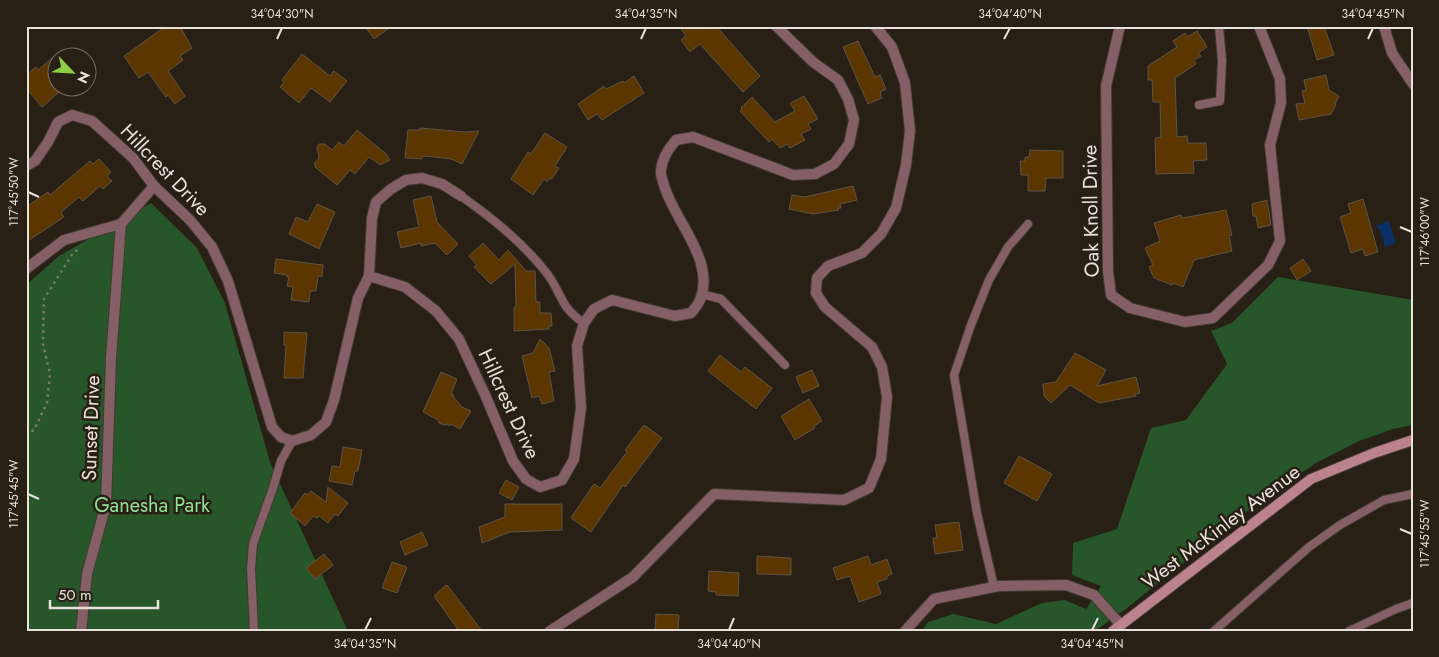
<svg xmlns="http://www.w3.org/2000/svg" width="1439" height="657" font-family="Jost,sans-serif">
<style>
.green{fill:#26562a}
.water{fill:#0a3066}
.building{fill:#5c3600;stroke:#5d5348}
.lines{fill:none;stroke-linecap:round;stroke-linejoin:round}
.lane-casing{stroke:#433a31;stroke-width:10}
.street-casing{stroke:#433a31;stroke-width:12}
.secondary-casing{stroke:#433a31;stroke-width:12}
.path{stroke:#7e776e;stroke-width:2.5;stroke-dasharray:2.5 4;stroke-linecap:butt}
.lane{stroke:#846066;stroke-width:8}
.street{stroke:#846066;stroke-width:10}
.secondary{stroke:#bc838d;stroke-width:10}
.ticks{fill:none;stroke:#e7e1da;stroke-width:2}
.labels{text-anchor:middle;dominant-baseline:central;stroke-width:5;stroke-linejoin:round;paint-order:stroke}
.street-label{font-size:20px;fill:#e7e1da;stroke:#281f15}
.park-label{font-size:20px;fill:#90e395;stroke:#281f15}
.neatline{fill:none;stroke:#e7e1da;stroke-width:2}
.ticks-label{font-size:12px;text-anchor:middle;fill:#e7e1da}
</style>
<rect width="100%" height="100%" fill="#281f15"/>
<!-- green -->
<g class="green">
<path d="M151 203 197 248 225 303 270 462 348 631H26V285L59 256Z"/>
<path d="M1278 277 1413 300V425L1393 429 1359 441 1316 463 1264 498 1127 608 1095 631H922L928 622 953 614 996 624 1042 603 1065 600 1086 609 1101 586 1072 575 1073 543 1117 529 1151 428 1186 420 1227 364 1211 331 1232 323Z"/>
</g>
<!-- water -->
<path class="water" d="M1389 221 1396 243 1385 247 1380 230 1376 226Z"/>
<!-- building -->
<g class="building">
<path d="M166 26H180L192 48 180 56 183 60 168 71 185 96 175 104 168 95 166 97 148 72 139 78 124 56Z"/>
<path d="M365 26H392L374 39Z"/>
<path d="M679 26H716L760 76 743 92 700 44 690 52 681 40 686 36Z"/>
<path d="M1307 26H1324L1334 55 1317 60Z"/>
<path d="M1197 31 1207 47 1198 53 1201 56 1194 60 1196 64 1175 78 1177 137 1187 136 1188 143H1206L1207 160 1193 161 1194 173 1156 174 1155 138 1161 137 1160 102H1153L1152 80H1148V66L1177 47 1173 41 1185 33 1187 37Z"/>
<path d="M858 41 875 77 880 75 886 89 880 92 882 98 868 104 843 47Z"/>
<path d="M58 53V93L42 107 26 88V75L36 67 38 70Z"/>
<path d="M302 54 330 76 334 71 347 81 330 102 311 88 299 103 280 87 284 82 282 80Z"/>
<path d="M1326 75 1329 90 1339 96 1335 104 1336 105 1331 114 1299 120 1296 104 1305 103 1302 91 1306 90 1304 80Z"/>
<path d="M634 76 644 93 602 120 597 114 588 120 578 104 604 86 606 89 623 81 624 83Z"/>
<path d="M804 96 818 119 808 124 811 129 801 134 805 140 790 148 787 144 780 148 772 139 769 142 740 111 742 109 741 108 752 97 775 122 795 111 790 103Z"/>
<path d="M420 128 465 132 479 131 462 164 451 159 426 156 422 157V159L405 158 408 130H420Z"/>
<path d="M357 130 386 154 390 160 380 165 369 157 355 174 350 170 337 185 315 167 316 166 314 164 319 158 317 147 319 144H325L332 150 339 142 344 146Z"/>
<path d="M545 133 567 147 555 166 559 168 552 179 550 178 547 182 544 179 533 195 511 179 528 152 531 154Z"/>
<path d="M1030 150 1063 151V178H1046L1045 191H1028V175H1021L1020 161H1025V157H1029Z"/>
<path d="M99 159 111 172 107 176 112 181 103 189 100 186 83 201 79 197 61 212 64 217 26 242V207L48 192 50 195 90 161 93 164Z"/>
<path d="M853 186 857 200 840 204 841 208H838L839 210 813 214 789 209 792 195 805 197Z"/>
<path d="M431 196 437 222 458 244 447 255 435 243 421 246V243L401 248 397 232 419 227 413 200Z"/>
<path d="M1363 199 1378 252 1365 256 1363 249 1351 253 1340 217 1351 213 1348 204Z"/>
<path d="M1267 200 1271 225 1258 228 1256 216H1253L1252 204Z"/>
<path d="M317 204 335 212 319 249 289 234 296 217 308 222Z"/>
<path d="M1226 210 1232 235 1229 236 1232 251 1194 260 1183 287 1173 283 1172 285 1154 278 1149 267 1153 265 1145 248 1160 241 1154 223 1181 215 1182 218Z"/>
<path d="M483 243 499 260 508 250 526 271H535L536 302H540V313H551L552 326H549V329L514 331V308L516 307 515 264 491 284 474 267 477 265 469 256Z"/>
<path d="M276 259 323 265 322 277 318 276 316 291H312L310 292 309 302 291 300 293 287 287 286 289 277H287V275L274 273Z"/>
<path d="M1303 259 1311 271 1297 280 1290 268Z"/>
<path d="M284 332 307 333 303 378H284L286 345H284Z"/>
<path d="M540 339 549 348 555 371 549 372 554 401 542 404 539 396 532 398 522 356 533 353Z"/>
<path d="M1075 353 1106 370 1097 386 1136 377 1140 393 1135 394 1136 396 1099 403 1070 385 1051 403 1044 396 1043 384 1056 382Z"/>
<path d="M720 355 741 372 745 367 772 388 756 409 708 371Z"/>
<path d="M812 370 819 386 803 393 796 377Z"/>
<path d="M441 372 457 379 451 394 454 395 453 396 462 407 471 411 460 429 451 424 450 426 447 424 444 425 439 423 438 420 423 412Z"/>
<path d="M809 399 822 421 814 426 815 428 795 440 781 416Z"/>
<path d="M644 425 662 438 625 487 623 485 591 532 571 518 594 484 600 488 627 452 625 450Z"/>
<path d="M343 447 362 450 358 471H355L352 485 329 481 332 466 340 467Z"/>
<path d="M1019 456 1052 474 1037 501 1004 483Z"/>
<path d="M506 480 519 487 512 500 499 493Z"/>
<path d="M328 487 348 503 338 516 335 514 328 523 319 516 317 518 313 516 305 526 290 513 305 493 308 495 311 491 326 502Z"/>
<path d="M505 504H562V530L510 532 482 543 479 527 505 517Z"/>
<path d="M959 522 963 550 935 554 933 538H937L935 525Z"/>
<path d="M422 532 428 545 405 555 400 542Z"/>
<path d="M324 554 333 565 315 579 306 568Z"/>
<path d="M757 556 791 558V575L757 574Z"/>
<path d="M868 556 871 565 887 559 892 574 887 576V579L877 582 881 594 859 602 850 576 837 580 833 568Z"/>
<path d="M392 562 407 567 397 593 382 588Z"/>
<path d="M709 571 739 573 738 596 716 595V592L708 591Z"/>
<path d="M446 585 448 586 482 631H459L434 596Z"/>
<path d="M656 614 679 615 678 631H655Z"/>
</g>
<g class="lines">
<!-- lane casing -->
<g class="lane-casing">
<g id="lane">
<path d="M1199 105 1220 101 1222 61 1219 26"/>
<path d="M461 196C492 218 521 241 545 271 562 291 558 306 584 323"/>
<path d="M701 294 721 299 785 365"/>
<path d="M994 587 977 513 954 375 971 325 989 280 1008 247 1028 224"/>
<path d="M254 631 251 569 253 544 273 488 281 461 292 441"/>
<path d="M1214 631 1309 547 1340 525 1384 500 1413 494"/>
<path d="M1349 631 1396 609 1413 603"/>
</g>
</g>
<!-- street casing -->
<g class="street-casing">
<g id="street">
<path d="M1120 26 1106 86 1108 271 1111 295 1130 308 1185 322 1213 318 1268 265 1280 241 1270 145 1281 103 1280 79 1259 26"/>
<path d="M1384 26 1392 53 1413 84"/>
<path d="M26 166 35 161 48 142 58 122 72 115 92 121 133 158 154 186 190 220 212 247 228 281 272 427 281 437 292 441 311 435 326 422 334 400 358 298 369 276 372 218 376 202 391 189 406 180 422 178 442 184 461 196"/>
<path d="M26 269 64 240 121 224 154 186"/>
<path d="M369 276 405 287 436 311 459 339 486 397 513 461 526 479 540 487 562 480 574 459 581 408 577 346 584 323 594 309 612 300 675 316 691 313C694 309 698 305 700 300 716 260 674 221 664 185 663 181 660 175 661 170 662 158 669 148 676 140L693 137 793 175 815 174 834 164 849 144 854 120 848 99 838 80 813 62 776 26"/>
<path d="M81 631 87 574 106 504 111 358 121 224"/>
<path d="M550 631 633 577 714 494 844 500 869 488 881 459 887 397 882 367 872 347 825 307 816 293 817 278 828 266 862 253 881 234 896 208 906 165 910 131 905 83 892 47 875 26"/>
<path d="M905 631 934 599 999 586 1066 585 1094 595 1121 625"/>
</g>
</g>
<!-- secondary casing -->
<g class="secondary-casing">
<path id="secondary" d="M1113 631 1311 479 1374 453 1413 440"/>
</g>
<!-- path -->
<path class="path" d="M26 435 34 430 47 403 50 374 43 344 44 299 73 253 79 249"/>
<!-- lane -->
<use href="#lane" class="lane"/>
<!-- street -->
<use href="#street" class="street"/>
<!-- secondary -->
<use href="#secondary" class="secondary"/>
</g>
<!-- ticks -->
<path class="ticks" d="M277 39 282 28M641 39 646 28M1004 39 1010 28M1368 39 1373 28M28 192 39 197M1400 227 1412 232M28 494 39 499M1400 529 1412 534M365 630 371 618M729 630 734 618M1092 630 1098 618"/>
<g class="labels">
<!-- street labels -->
<g class="street-label">
<text transform="translate(165 170) rotate(46)">Hillcrest Drive</text>
<text transform="translate(1091 211) rotate(-91)">Oak Knoll Drive</text>
<text transform="translate(509 404) rotate(65)">Hillcrest Drive</text>
<text transform="translate(91 428) rotate(-88)">Sunset Drive</text>
<text transform="translate(1221 527) rotate(-37)">West McKinley Avenue</text>
</g>
<!-- park labels -->
<g class="park-label">
<text x="152" y="505">Ganesha Park</text>
</g>
</g>
<!-- border -->
<rect width="1439" height="657" fill="none" stroke="#281f15" stroke-width="55"/>
<!-- north arrow -->
<g transform="translate(72 72) rotate(115)"><circle r="24" fill="#281f15" stroke="#746d64"/>
<path d="M0-4L9 19L0 12L-9 19Z" fill="#8dce44"/>
<text y="-8" font-size="14" font-weight="bold" text-anchor="middle" fill="#e7e1da">N</text>
</g>
<!-- scale -->
<path d="M50 600v8h108v-8" fill="none" stroke="#e7e1da" stroke-width="2.5"/>
<text x="58" y="600" font-size="15" fill="#e7e1da" stroke="#281f15" stroke-width="4" paint-order="stroke">50 m</text>
<rect x="28" y="28" width="1384" height="602" class="neatline"/>
<g class="ticks-label">
<text x="282" y="18">34°04'30"N</text>
<text x="646" y="18">34°04'35"N</text>
<text x="1010" y="18">34°04'40"N</text>
<text x="1373" y="18">34°04'45"N</text>
<text transform="translate(14 192) rotate(-90)" y="4">117°45'50"W</text>
<text transform="translate(1425 232) rotate(-90)" y="4">117°46'00"W</text>
<text transform="translate(14 494) rotate(-90)" y="4">117°45'45"W</text>
<text transform="translate(1425 534) rotate(-90)" y="4">117°45'55"W</text>
<text x="365" y="648">34°04'35"N</text>
<text x="729" y="648">34°04'40"N</text>
<text x="1092" y="648">34°04'45"N</text>
</g>
</svg>
